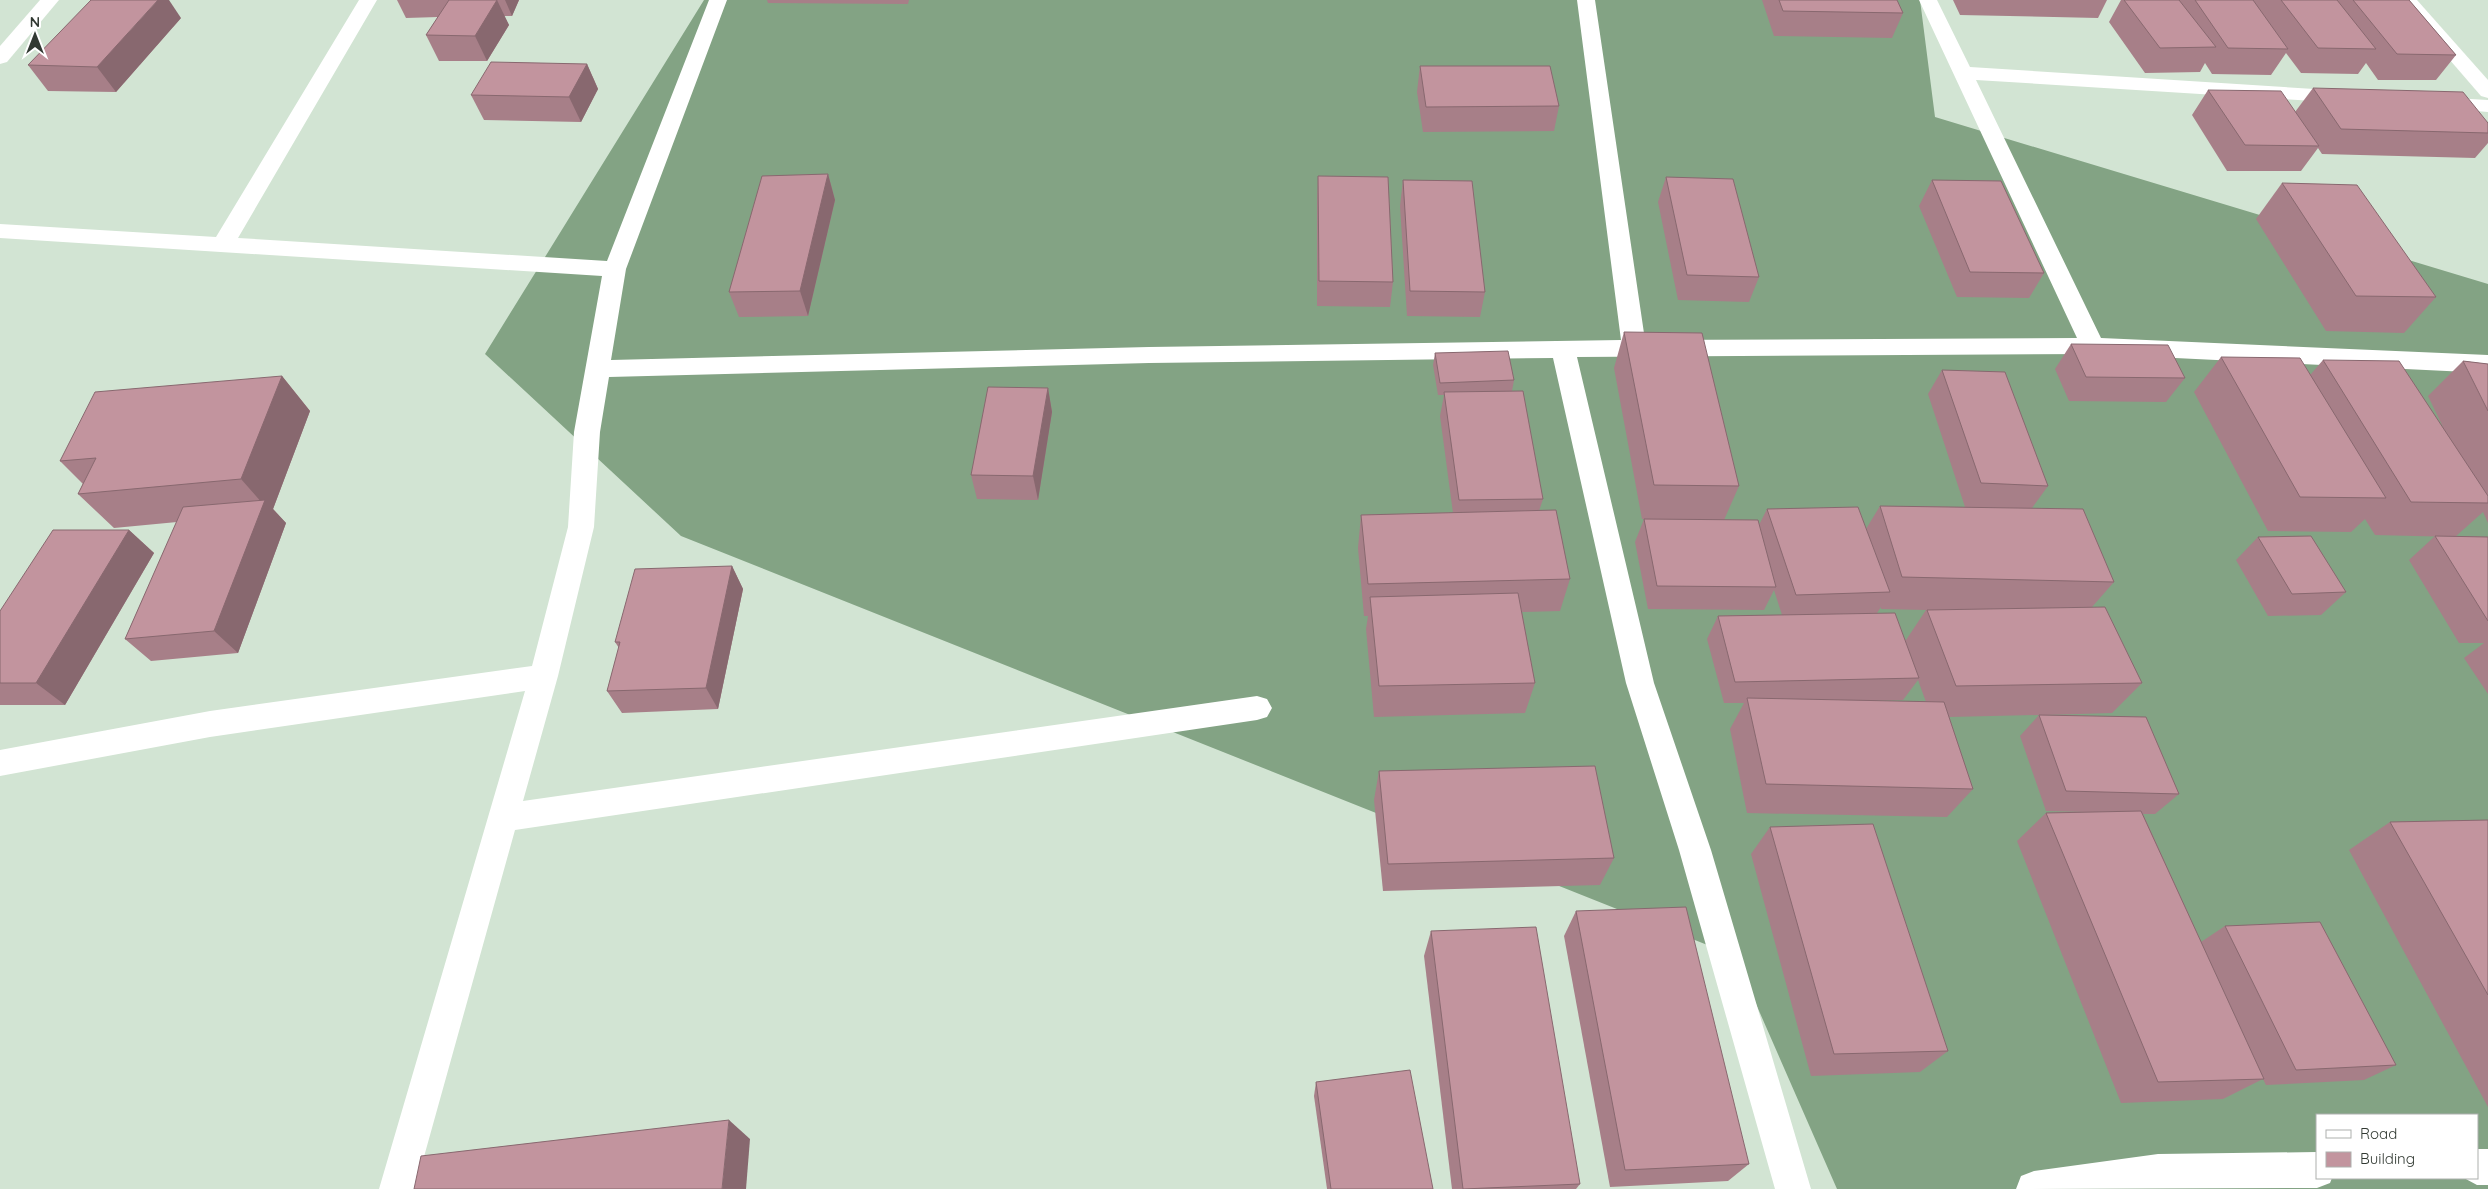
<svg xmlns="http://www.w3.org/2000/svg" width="2488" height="1189" font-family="Quicksand,sans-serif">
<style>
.forest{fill:#83a384;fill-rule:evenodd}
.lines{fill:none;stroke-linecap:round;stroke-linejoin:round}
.minor{fill:#fff;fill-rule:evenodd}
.wall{fill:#a77f88;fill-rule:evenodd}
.shaded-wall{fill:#88686f}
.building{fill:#c2949e;stroke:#88686f}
</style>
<rect width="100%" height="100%" fill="#d2e4d3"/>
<!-- forest -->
<path class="forest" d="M704 0H1920L1935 117 2488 284V1189H1837L1735 956 681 536 485 354ZM2317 1115H2477V1178H2317Z"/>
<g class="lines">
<!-- minor -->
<g class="minor">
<path d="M40 0H59L7 62 0 64V46Z"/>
<path d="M359 0H377L238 238 607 261 709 0H727L626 269 611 360 1149 347 1621 340 1577 0H1595L1645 340 2077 338 1919 0H1937L1970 67 2346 91 2353 93 2356 97 2353 101 2346 103 1976 80 2101 338 2488 355V373L2093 354 1577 357 1654 683 1711 850 1811 1189H1775L1679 850 1626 683 1553 358 1149 363 609 377 600 432 594 527 558 676 523 801 1257 696 1267 699 1272 708 1267 717 1257 720 515 830 415 1189H379L525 691 210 737 0 776V750L210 711 532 666 568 527 574 432 602 276 0 238V224L216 237Z"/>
<path d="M2398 0H2417L2488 80V98L2481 96Z"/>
<path d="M2436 97 2488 100V112L2429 107 2426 103 2429 99Z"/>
<path d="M2477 1149H2488V1185H2477L2464 1178H2477Z"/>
<path d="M2317 1152V1178H2332L2330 1183 2317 1188 2016 1189 2021 1176 2034 1171 2158 1154Z"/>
</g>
</g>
<!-- wall -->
<g class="wall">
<path d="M397 0H519L512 16H504L509 25 487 61H439L426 35 438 17 406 18Z"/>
<path d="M767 0H909L908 4 768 3Z"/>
<path d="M1762 0H1897L1903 13 1892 38 1774 36Z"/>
<path d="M1953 0H2107L2098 18 1960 15Z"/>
<path d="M2121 0H2409L2456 55 2436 80H2378L2366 63 2358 74 2301 73 2286 53 2271 75 2212 74 2205 63 2200 72 2145 73 2109 22Z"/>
<path d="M181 18 116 92 48 91 28 65Z"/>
<path d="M587 64 598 89 581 122 484 120 471 95Z"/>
<path d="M1420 66 1559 106 1554 131 1423 132 1417 92Z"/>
<path d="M2313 88 2488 123V143L2475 158 2322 154 2318 148 2301 171H2227L2192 115 2208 90 2295 112Z"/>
<path d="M828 174 835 200 808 316 739 317 729 292Z"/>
<path d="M1318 176 1393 282 1390 307 1317 306V201Z"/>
<path d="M1666 177 1759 277 1749 302 1678 300 1658 202Z"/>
<path d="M1403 180 1485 292 1480 317 1407 316 1400 206Z"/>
<path d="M1932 180 2044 273 2029 298 1957 297 1919 206Z"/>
<path d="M2282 183 2436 297 2404 333 2326 331 2256 219Z"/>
<path d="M1624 332 1739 486 1724 520 1759 525 1767 509 1866 529 1880 506 1965 507 1928 394 1942 370 2048 486 2032 508 2114 582 2092 607 2142 683 2112 713 2046 715 2179 794 2155 814H2143L2201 942 2225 926 2396 1065 2364 1080 2266 1085 2263 1079 2223 1099 2121 1103 2017 841 2046 813 2084 812 2046 811 2020 736 2039 715 1949 717 1973 789 1947 817 1747 813 1730 729 1744 703H1724L1707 639 1718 616 1782 615 1774 590 1764 610 1648 609 1635 542 1644 519H1642L1614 368ZM1881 607V609L1926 610 1906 640 1877 613ZM1918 680 1926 702 1858 701 1903 700Z"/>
<path d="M2071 344 2185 378 2166 402 2069 401 2055 369Z"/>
<path d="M1435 353 1514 380 1512 391 1543 499 1539 511 1570 579 1560 611 1522 612 1535 683 1525 713 1374 717 1366 629 1368 616H1364L1358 548 1361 515 1453 513 1440 416 1444 395H1438L1433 365Z"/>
<path d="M2221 357 2311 374 2323 360 2443 427 2428 396 2463 361 2488 364V523L2483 512 2455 537 2375 535 2365 519 2351 532 2268 531 2194 392Z"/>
<path d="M282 376 310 411 273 509 286 523 238 653 151 661 125 639 177 522 114 528 78 494 83 484 60 461Z"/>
<path d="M1048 388 1052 412 1038 500 977 499 971 475Z"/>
<path d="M129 530 154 553 65 705H0V611Z"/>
<path d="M2435 536 2488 537V694L2464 658 2484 643H2459L2409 560Z"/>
<path d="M2258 537 2346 592 2321 615 2268 616 2236 560Z"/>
<path d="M732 566 743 589 718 709 622 713 607 691 619 648 615 642Z"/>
<path d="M1379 771 1614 858 1600 885 1383 891 1374 800Z"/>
<path d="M2488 820V1107L2349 850 2390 822Z"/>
<path d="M1770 827 1948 1051 1920 1072 1811 1076 1751 854Z"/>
<path d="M1576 911 1749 1164 1728 1181 1610 1187 1564 936Z"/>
<path d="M1431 931 1580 1184 1576 1189H1452L1424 956Z"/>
<path d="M1316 1082 1433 1189H1327L1314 1096Z"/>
</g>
<!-- shaded-wall -->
<g class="shaded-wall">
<path d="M158 0H169L181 18 116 92 97 67Z"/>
<path d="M497 0 509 25 487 61 475 36Z"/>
<path d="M505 0H519L512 16Z"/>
<path d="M587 64 598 89 581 122 569 97Z"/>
<path d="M828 174 835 200 808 316 800 291Z"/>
<path d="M282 376 310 411 273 509 286 523 238 653 214 631 263 504 241 479Z"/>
<path d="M1048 388 1052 412 1038 500 1033 476Z"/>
<path d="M129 530 154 553 65 705 36 683Z"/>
<path d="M732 566 743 589 718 709 706 688Z"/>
<path d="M729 1120 750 1139 746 1189H722Z"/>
</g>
<!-- building -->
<g class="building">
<path d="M91 0H158L97 67 28 65Z"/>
<path d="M449 0H497L475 36 426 35Z"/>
<path d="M1779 0H1897L1903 13 1783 11Z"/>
<path d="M2124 0H2179L2216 47 2160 48Z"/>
<path d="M2195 0H2253L2288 49 2228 48Z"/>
<path d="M2281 0H2337L2376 49 2318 48Z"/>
<path d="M2353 0H2409L2456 55 2397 54Z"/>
<path d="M491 62 587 64 569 97 471 95Z"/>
<path d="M1420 66H1550L1559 106 1426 107Z"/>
<path d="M2313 88 2463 92 2488 123V133L2341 129Z"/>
<path d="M2208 90 2281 91 2319 146 2245 145Z"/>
<path d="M828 174 800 291 729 292 762 176Z"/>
<path d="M1318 176 1388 177 1393 282 1319 281Z"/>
<path d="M1666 177 1733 179 1759 277 1687 275Z"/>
<path d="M1403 180 1472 181 1485 292 1410 291Z"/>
<path d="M1932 180 2001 181 2044 273 1970 272Z"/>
<path d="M2282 183 2357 185 2436 297 2356 296Z"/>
<path d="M1624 332 1702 333 1739 486 1654 485Z"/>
<path d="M2071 344 2168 345 2185 378 2086 377Z"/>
<path d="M1508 351 1514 380 1440 383 1435 353Z"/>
<path d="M2221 357 2300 358 2386 498 2300 497Z"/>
<path d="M2323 360 2399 361 2488 496V503L2411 502Z"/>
<path d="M2463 361 2488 364V411Z"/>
<path d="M1942 370 2005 372 2048 486 1981 483Z"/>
<path d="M282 376 241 479 78 494 96 458 60 461 95 392Z"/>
<path d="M988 387 1048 388 1033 476 971 475Z"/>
<path d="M1523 391 1543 499 1459 500 1444 392Z"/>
<path d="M265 500 214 631 125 639 183 507Z"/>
<path d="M1880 506 2083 509 2114 582 1902 577Z"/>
<path d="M1858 507 1890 592 1796 595 1767 509Z"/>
<path d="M1556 510 1570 579 1368 584 1361 515Z"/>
<path d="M1644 519 1758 520 1776 587 1657 586Z"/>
<path d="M53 530H129L36 683H0V611Z"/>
<path d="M2311 536 2346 592 2292 594 2258 537Z"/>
<path d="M2435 536 2488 537V621Z"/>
<path d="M732 566 706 688 607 691 620 642H615L635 569Z"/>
<path d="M1518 593 1535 683 1379 686 1370 597Z"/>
<path d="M2105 607 2142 683 1956 686 1927 610Z"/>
<path d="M1895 613 1919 678 1735 682 1718 616Z"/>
<path d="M1747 698 1944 702 1973 789 1766 784Z"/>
<path d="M2039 715 2146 717 2179 794 2066 791Z"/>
<path d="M1595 766 1614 858 1388 864 1379 771Z"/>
<path d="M2141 811 2264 1079 2158 1082 2046 813Z"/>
<path d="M2488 820V995L2390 822Z"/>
<path d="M1873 824 1948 1051 1834 1054 1770 827Z"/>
<path d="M1686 907 1749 1164 1625 1170 1576 911Z"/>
<path d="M2320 922 2396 1065 2296 1070 2225 926Z"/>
<path d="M1536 927 1580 1184 1463 1189 1431 931Z"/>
<path d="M1410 1070 1433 1189H1331L1316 1082Z"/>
<path d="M729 1120 722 1189H414L421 1156Z"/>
</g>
<!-- legend -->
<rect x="2316" y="1114" width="162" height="65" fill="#ffffff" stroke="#adb0ad"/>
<rect x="2326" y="1130" width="25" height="8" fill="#ffffff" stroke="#adb0ad"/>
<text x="2360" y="1139" font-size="15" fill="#313932">Road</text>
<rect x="2326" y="1152" width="25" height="15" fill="#c2949e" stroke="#adb0ad"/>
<text x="2360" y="1164" font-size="15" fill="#313932">Building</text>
<!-- north arrow -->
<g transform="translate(35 35)" stroke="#ffffff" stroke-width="4" paint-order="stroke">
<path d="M0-4L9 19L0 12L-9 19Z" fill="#313932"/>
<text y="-8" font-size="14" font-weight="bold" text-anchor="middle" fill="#313932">N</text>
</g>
</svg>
